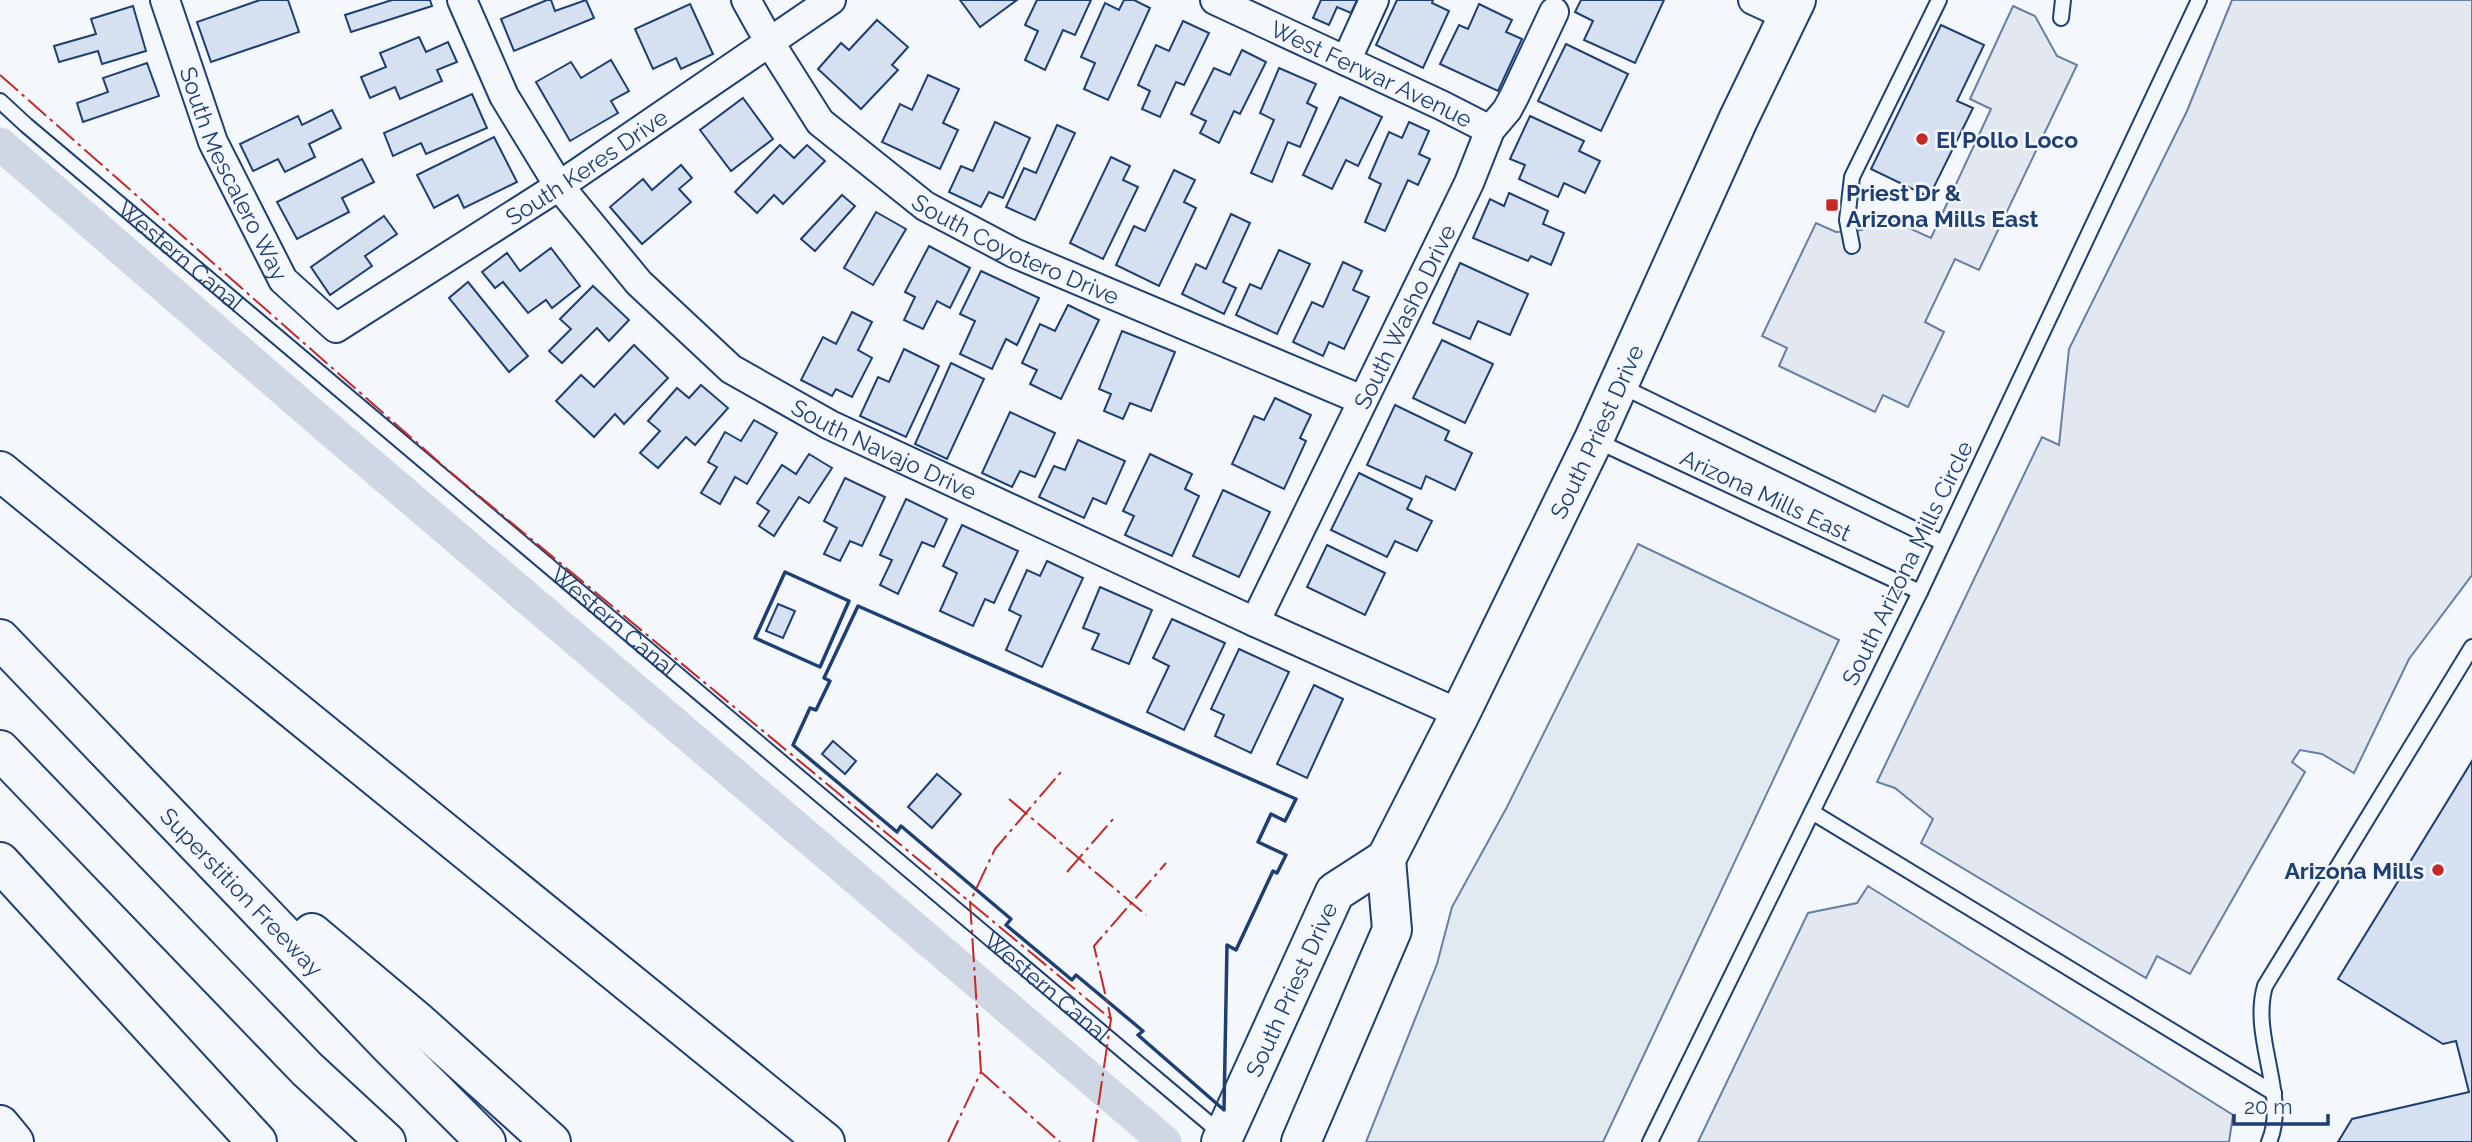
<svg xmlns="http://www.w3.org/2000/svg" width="2472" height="1142" font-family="Raleway,sans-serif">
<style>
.green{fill:#e3e9f0;stroke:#687fa3;stroke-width:2}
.parking{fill:#e3e8f0;stroke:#687fa3;stroke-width:2}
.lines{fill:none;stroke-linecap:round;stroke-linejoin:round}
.canal{stroke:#cfd7e4;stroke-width:33}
.building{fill:#d5e0f0;stroke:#1d3f73;stroke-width:2}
.service-casing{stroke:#1d3f73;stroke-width:18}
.minor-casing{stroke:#1d3f73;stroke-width:32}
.secondary-casing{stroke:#1d3f73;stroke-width:42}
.motorway-casing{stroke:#1d3f73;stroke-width:42}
.service{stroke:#f4f7fb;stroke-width:14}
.minor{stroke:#f4f7fb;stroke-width:28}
.secondary{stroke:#f4f7fb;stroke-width:38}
.motorway{stroke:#f4f7fb;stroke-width:38}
.wall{stroke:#1d3f73;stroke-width:3.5}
.power{stroke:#c62828;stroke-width:2;stroke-dasharray:24 5 3.5 5;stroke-linecap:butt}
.poi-dot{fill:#c62828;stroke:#f4f7fb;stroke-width:2.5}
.labels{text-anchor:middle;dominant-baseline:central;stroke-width:5;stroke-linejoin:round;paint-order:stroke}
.street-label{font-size:23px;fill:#1d3f73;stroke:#f4f7fb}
.poi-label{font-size:23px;font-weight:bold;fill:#1d3f73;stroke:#f4f7fb;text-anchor:start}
</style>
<rect width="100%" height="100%" fill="#f4f7fb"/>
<!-- green -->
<path class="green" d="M1638 544 1839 640 1603 1142H1366L1437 964 1452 907 1507 807Z"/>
<!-- parking -->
<g class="parking">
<path d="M2232 0H2472V575L2409 659 2354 773 2322 754 2300 750 2292 762 2305 772 2190 974 2157 956 2146 978 1921 843 1933 819 1895 788 1877 782 2042 437 2059 445 2069 349 2187 111Z"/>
<path d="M2013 6 2035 16 2057 56 2077 65 1979 270 1955 259 1925 322 1944 332 1908 407 1883 395 1875 412 1779 366 1787 348 1762 336 1816 223 1836 232 1862 230 1871 211 1931 238 1991 109 1970 99Z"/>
<path d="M1868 886 2233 1115 2229 1142H1698L1808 913 1857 903Z"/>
</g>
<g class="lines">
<!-- canal -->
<path class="canal" d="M0 144 321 422 1165 1142"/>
</g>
<!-- building -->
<g class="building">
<path d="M260 0H288L299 32 211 62 197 22Z"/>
<path d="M392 0H430L432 6 351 32 345 15Z"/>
<path d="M547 0H551L555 11 586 0 594 18 514 51 501 19Z"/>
<path d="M960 0H1017L980 27Z"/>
<path d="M1037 0H1091L1075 35 1063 30 1045 70 1025 60 1038 31 1025 25Z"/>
<path d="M1124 0H1134L1150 8 1108 100 1084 89 1095 63 1081 57 1105 3 1119 10Z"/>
<path d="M1321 0H1357L1351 13 1337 7 1329 25 1313 18Z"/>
<path d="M1397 0H1433L1432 3 1449 11 1423 68 1376 45Z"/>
<path d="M1581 0H1664L1635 63 1584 40 1593 21 1575 12Z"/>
<path d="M690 4 713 54 681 69 676 58 653 69 635 29Z"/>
<path d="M1479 4 1512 20 1506 32 1522 39 1498 91 1440 64 1459 25 1468 29Z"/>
<path d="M133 6 146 51 102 64 98 51 59 62 54 46 96 34 91 19Z"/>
<path d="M877 20 908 47 892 65 898 70 861 109 818 69 841 43 849 50Z"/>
<path d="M1183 21 1209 33 1184 85 1176 82 1160 117 1142 109 1150 91 1138 85 1156 45 1169 51Z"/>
<path d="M1941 25 1984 45 1957 101 1973 108 1929 197 1871 169Z"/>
<path d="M419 37 426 52 448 42 457 62 437 70 442 81 400 99 395 87 370 98 361 77 386 67 380 53Z"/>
<path d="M1566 44 1628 74 1601 131 1538 101Z"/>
<path d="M1242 50 1266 62 1240 114 1234 111 1219 143 1200 133 1206 121 1191 114 1214 68 1230 75Z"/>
<path d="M611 60 629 91 611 101 618 113 570 141 536 82 571 62 581 78Z"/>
<path d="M147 63 159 96 83 122 77 103 108 92 103 78Z"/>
<path d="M1279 68 1316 84 1307 103 1317 108 1300 147 1288 142 1272 182 1251 173 1274 120 1260 113Z"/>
<path d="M928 75 959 89 943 123 958 130 940 169 882 142 900 104 912 110Z"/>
<path d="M472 94 487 128 426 154 421 143 393 156 384 133Z"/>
<path d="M1340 97 1382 117 1358 166 1346 160 1332 189 1303 175Z"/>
<path d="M743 98 773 139 731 171 700 130Z"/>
<path d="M332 110 341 128 309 144 315 157 285 172 278 159 253 171 240 144 298 116 302 125Z"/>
<path d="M1530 116 1584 141 1579 151 1600 161 1585 193 1564 183 1558 197 1519 179 1525 165 1510 159Z"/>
<path d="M995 122 1030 138 1003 198 989 192 981 207 949 192 961 166 973 171Z"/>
<path d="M1409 122 1429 131 1419 154 1430 159 1418 185 1408 180 1385 231 1365 222 1381 184 1369 178 1389 132 1402 138Z"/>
<path d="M1057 125 1075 133 1035 220 1006 207 1024 168 1036 173Z"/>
<path d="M494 137 517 182 464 208 458 195 434 208 417 175Z"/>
<path d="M780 145 794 158 807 145 825 161 783 204 774 195 757 213 735 192Z"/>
<path d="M1111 157 1130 166 1123 180 1138 187 1103 259 1070 243Z"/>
<path d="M362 159 374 182 342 198 349 212 297 239 277 202Z"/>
<path d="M681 165 692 178 679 189 691 202 642 244 610 207 643 179 652 190Z"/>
<path d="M1174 170 1195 180 1184 202 1196 208 1159 286 1116 265 1134 226 1145 231Z"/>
<path d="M1509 193 1548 211 1543 224 1564 233 1551 265 1531 256 1528 261 1473 238 1490 199 1504 206Z"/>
<path d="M842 195 855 206 815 251 801 239Z"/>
<path d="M876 212 906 229 873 285 844 268Z"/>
<path d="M1231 214 1250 223 1223 282 1236 288 1224 314 1182 294 1196 264 1206 269Z"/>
<path d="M384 216 397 234 365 256 372 266 330 295 311 267Z"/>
<path d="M929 246 970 268 950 308 937 301 923 329 904 320 915 297 905 292Z"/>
<path d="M551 248 580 286 552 308 546 300 528 313 503 282 495 288 482 272 507 253 520 271Z"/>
<path d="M1279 250 1310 264 1277 334 1236 315 1250 284 1261 289Z"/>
<path d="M1343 262 1362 271 1353 290 1369 297 1344 349 1329 342 1323 356 1293 342 1312 302 1323 307Z"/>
<path d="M1460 263 1528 294 1510 335 1478 321 1470 339 1433 323Z"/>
<path d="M981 271 1039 298 1017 345 1006 339 992 369 960 354 975 321 960 314Z"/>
<path d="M468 282 528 356 509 372 449 298Z"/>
<path d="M593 286 629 320 609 341 597 328 562 363 549 351 571 329 560 319Z"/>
<path d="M1068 305 1099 320 1061 399 1030 384 1037 370 1022 363 1040 324 1055 331Z"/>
<path d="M852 312 872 322 858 350 872 358 852 397 836 389 832 396 801 380 823 337 836 344Z"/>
<path d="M1122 331 1175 352 1151 411 1130 403 1123 419 1104 411 1111 394 1099 389Z"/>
<path d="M1442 340 1493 364 1465 423 1413 398Z"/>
<path d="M634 345 668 378 624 424 615 414 594 437 556 401 581 375 594 387Z"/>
<path d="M904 349 939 366 906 437 860 416 878 377 889 382Z"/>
<path d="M951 363 984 379 947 459 915 444Z"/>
<path d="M701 385 728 408 695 445 686 437 658 468 640 453 660 431 648 421 677 388 689 398Z"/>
<path d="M1275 398 1311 415 1300 438 1306 441 1284 489 1232 464 1254 416 1264 420Z"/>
<path d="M1395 405 1449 431 1445 440 1472 453 1455 490 1426 476 1421 489 1367 465Z"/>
<path d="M1010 412 1055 433 1035 477 1020 471 1012 487 982 473Z"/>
<path d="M754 420 777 433 747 484 735 477 720 504 701 493 717 467 708 462 725 432 741 441Z"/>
<path d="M1078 440 1125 461 1106 504 1093 498 1084 518 1039 497 1054 466 1065 470Z"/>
<path d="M809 454 832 468 809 503 799 497 774 536 759 526 769 511 757 503 782 465 796 474Z"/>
<path d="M1150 454 1192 474 1185 489 1199 496 1172 556 1125 535 1134 516 1123 511Z"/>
<path d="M1359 473 1412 499 1407 509 1432 521 1417 551 1395 541 1387 557 1331 530Z"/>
<path d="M845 478 885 497 862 546 850 541 840 561 824 554 837 528 824 521Z"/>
<path d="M1223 490 1270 512 1239 577 1193 556Z"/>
<path d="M906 499 947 519 934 547 922 542 898 594 880 585 892 560 880 555Z"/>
<path d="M962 525 1018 551 994 603 985 599 973 626 940 611 957 573 943 566Z"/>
<path d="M1327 545 1385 573 1365 615 1307 587Z"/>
<path d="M1047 561 1083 578 1042 667 1006 650 1021 616 1009 610 1027 570 1040 576Z"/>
<path d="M1100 587 1152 610 1129 664 1092 649 1099 634 1083 628Z"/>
<path d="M778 604 795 611 783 638 766 631Z"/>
<path d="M1172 619 1225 643 1184 730 1147 712 1169 666 1153 658Z"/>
<path d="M1239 649 1289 672 1251 753 1215 736 1224 715 1211 709Z"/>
<path d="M1314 685 1343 699 1307 778 1277 764Z"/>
<path d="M833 741 856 761 845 774 822 754Z"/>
<path d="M2472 761V1142H2338L2352 1119 2469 1092 2456 1041 2443 1044 2338 979Z"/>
<path d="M937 774 961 794 932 828 908 807Z"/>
</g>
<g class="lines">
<!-- service casing -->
<g class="service-casing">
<g id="service">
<path d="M2061 18 2063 0"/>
<path id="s1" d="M0 101 26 125 1223 1135"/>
<path d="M1852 246 1847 220 1852 177 1939 0"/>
<path d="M1619 385 1941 542"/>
<path d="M1595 440 1920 592"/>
<path d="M1812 812 2274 1093"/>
<path d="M1650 1142 1920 592 2199 0"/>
<path d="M2269 1142C2289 1096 2250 1037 2265 986L2472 647"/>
</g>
</g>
<!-- minor casing -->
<g class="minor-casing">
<g id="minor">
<path id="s2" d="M165 0 213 142 283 280 336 328 559 186 831 0"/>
<path id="s3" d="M462 0 504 96 559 186 639 283 731 369 830 425 1255 622 1460 714"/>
<path id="s4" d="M746 0 770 43 820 122 925 206 1014 253 1362 400"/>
<path id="s5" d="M1215 0 1441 105 1490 130"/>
<path d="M1753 0 1788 16"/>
<path d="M1346 61 1374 0"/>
<path id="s6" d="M1255 622 1469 183 1490 130 1507 110 1514 97 1554 12"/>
</g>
</g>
<!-- secondary casing -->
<g class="secondary-casing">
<g id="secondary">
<path id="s7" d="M1221 1142 1335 892 1386 859 1460 714 1594 439 1738 120 1796 0"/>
<path d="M1301 1142 1392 930 1386 859"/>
</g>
</g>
<!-- motorway casing -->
<g class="motorway-casing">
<g id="motorway">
<path d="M0 471 825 1142"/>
<path id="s8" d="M0 639 391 1047 486 1142"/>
<path d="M0 750 307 1069 386 1142"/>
<path d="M0 862 257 1142"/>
<path d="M312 933 418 1022 551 1142"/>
<path d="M0 1125 14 1142"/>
</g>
</g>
<!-- service -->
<use href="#service" class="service"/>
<!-- minor -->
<use href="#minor" class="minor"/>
<!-- secondary -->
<use href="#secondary" class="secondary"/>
<!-- motorway -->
<use href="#motorway" class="motorway"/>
<!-- wall -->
<g class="wall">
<path d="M785 572 849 601 820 667 755 638Z"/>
<path d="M858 606 1296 799 1285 821 1271 814 1258 842 1286 855 1277 873 1273 871 1236 950 1227 945 1224 1110 1138 1035 1143 1031 1076 975 1072 980 1006 925 1011 919 901 826 897 832 793 745 810 708 816 710 830 681 824 678Z"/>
</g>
<!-- power -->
<g class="power">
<path d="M0 75 449 471 1111 1019"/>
<path d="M1009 799 1146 915"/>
<path d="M1067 872 1114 818"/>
<path d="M981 1072 1060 1142"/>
<path d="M948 1142 981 1072 970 902 995 849 1061 772"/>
<path d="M1093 1142 1111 1019 1094 946 1166 863"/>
</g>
</g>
<!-- markers -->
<g class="poi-dot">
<circle cx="1922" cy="139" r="7"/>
<rect x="1825" y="198" width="14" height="14" rx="3.5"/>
<circle cx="2438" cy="870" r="7"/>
</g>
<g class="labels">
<!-- street labels -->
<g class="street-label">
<text stroke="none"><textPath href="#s5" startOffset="173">West Ferwar Avenue</textPath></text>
<text stroke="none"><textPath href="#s2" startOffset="674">South Keres Drive</textPath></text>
<text stroke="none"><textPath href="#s2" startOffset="187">South Mescalero Way</textPath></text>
<text stroke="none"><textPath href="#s4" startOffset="378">South Coyotero Drive</textPath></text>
<text stroke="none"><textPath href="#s1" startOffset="238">Western Canal</textPath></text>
<text stroke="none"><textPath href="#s6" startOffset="340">South Washo Drive</textPath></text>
<text stroke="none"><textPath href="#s7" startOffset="812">South Priest Drive</textPath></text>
<text stroke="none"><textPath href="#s3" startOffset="635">South Navajo Drive</textPath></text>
<text transform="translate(1766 495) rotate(25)">Arizona Mills East</text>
<text transform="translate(1907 563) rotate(-64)">South Arizona Mills Circle</text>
<text stroke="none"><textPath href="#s1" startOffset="805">Western Canal</textPath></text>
<text stroke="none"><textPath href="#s8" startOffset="350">Superstition Freeway</textPath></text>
<text stroke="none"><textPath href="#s1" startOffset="1372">Western Canal</textPath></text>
<text stroke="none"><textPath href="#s7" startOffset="168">South Priest Drive</textPath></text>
</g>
<!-- poi labels -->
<g class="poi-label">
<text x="1936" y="139">El Pollo Loco</text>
<text x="1846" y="192">Priest Dr &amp;<tspan x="1846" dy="26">Arizona Mills East</tspan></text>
<text x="2424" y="870" text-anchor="end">Arizona Mills</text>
</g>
</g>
<!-- scale -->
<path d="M2234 1114v10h94v-10" fill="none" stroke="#1d3f73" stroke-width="3.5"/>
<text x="2244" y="1114" font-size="21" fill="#1d3f73" stroke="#f4f7fb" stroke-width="5" paint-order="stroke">20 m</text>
</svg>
